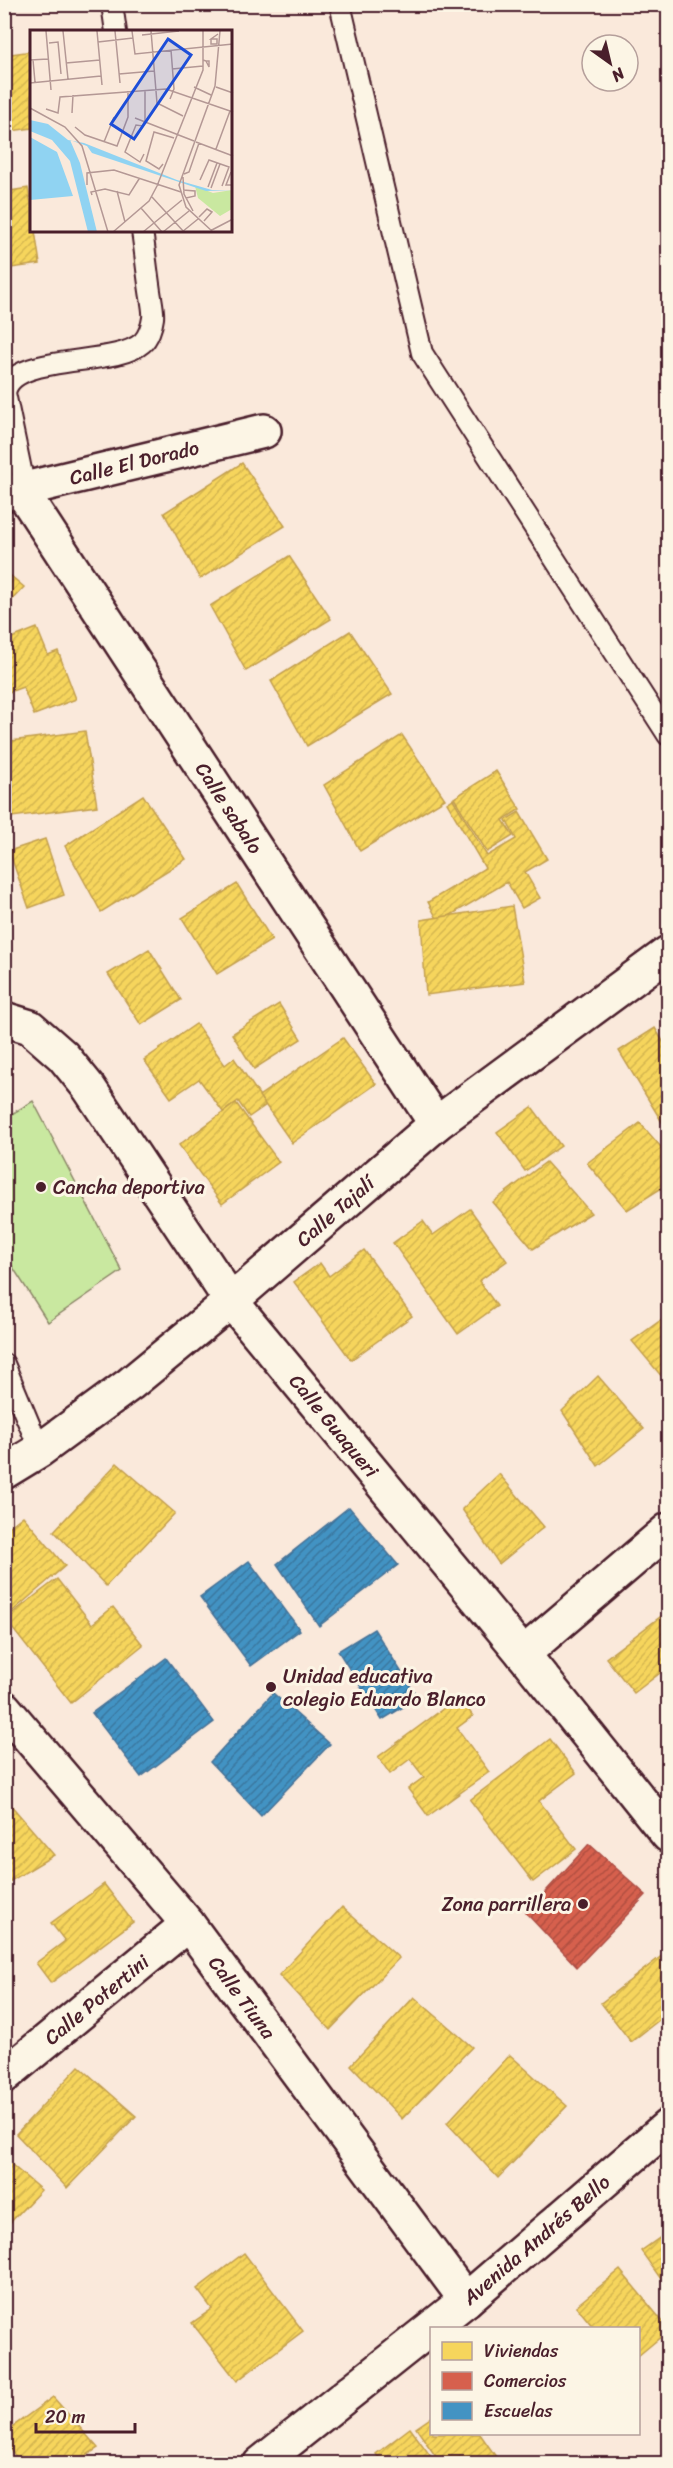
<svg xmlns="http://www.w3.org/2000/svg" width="673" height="2468" font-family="Sriracha,sans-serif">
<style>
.grass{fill:#c9e8a0;stroke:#8a8466;stroke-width:1.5}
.homes{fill:url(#homes-hatch);stroke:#c29e4d;stroke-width:1.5}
.shops{fill:url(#shops-hatch);stroke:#ac4c43;stroke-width:1.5}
.schools{fill:url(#schools-hatch);stroke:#457095;stroke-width:1.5}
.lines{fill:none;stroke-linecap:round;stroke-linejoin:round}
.service-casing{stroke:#4a1f2b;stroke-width:24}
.minor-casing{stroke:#4a1f2b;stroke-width:38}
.service{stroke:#fcf5e5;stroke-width:20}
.minor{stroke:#fcf5e5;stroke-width:33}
.poi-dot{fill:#4a1f2b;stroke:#fcf5e5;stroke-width:2}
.labels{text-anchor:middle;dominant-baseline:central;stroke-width:6;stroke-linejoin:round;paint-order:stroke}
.street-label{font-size:20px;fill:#4a1f2b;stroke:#fcf5e5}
.poi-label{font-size:20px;fill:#4a1f2b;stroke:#fcf5e5;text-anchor:start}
.inset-road{fill:none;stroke:#b49895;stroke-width:1.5}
.view{fill:#1d4ed8;fill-opacity:0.15;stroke:#1d4ed8;stroke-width:3}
.inset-edge{fill:none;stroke:#4a1f2b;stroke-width:3}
</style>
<defs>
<pattern id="homes-hatch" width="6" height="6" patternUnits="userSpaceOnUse" patternTransform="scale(1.5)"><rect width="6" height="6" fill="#f6d55c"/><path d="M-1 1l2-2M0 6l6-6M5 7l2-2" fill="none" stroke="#d4b650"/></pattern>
<pattern id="shops-hatch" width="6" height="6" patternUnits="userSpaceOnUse" patternTransform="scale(1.5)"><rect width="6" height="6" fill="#d6604d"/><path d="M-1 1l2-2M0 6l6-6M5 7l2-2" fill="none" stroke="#b04f40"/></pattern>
<pattern id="schools-hatch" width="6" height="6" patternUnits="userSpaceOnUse" patternTransform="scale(1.5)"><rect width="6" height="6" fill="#4393c3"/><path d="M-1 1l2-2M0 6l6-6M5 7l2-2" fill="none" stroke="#3a779f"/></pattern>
</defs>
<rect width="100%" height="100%" fill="#fae9db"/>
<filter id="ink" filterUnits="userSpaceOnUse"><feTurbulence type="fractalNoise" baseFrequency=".0167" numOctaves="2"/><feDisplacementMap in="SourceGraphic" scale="12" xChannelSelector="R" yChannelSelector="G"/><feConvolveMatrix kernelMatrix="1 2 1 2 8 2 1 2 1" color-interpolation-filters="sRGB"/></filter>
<g filter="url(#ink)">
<!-- grass -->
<path class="grass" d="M33 1101 122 1271 48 1322 5 1255V1118Z"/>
<!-- homes -->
<g class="homes">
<path d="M32 51V128L4 132V55Z"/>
<path d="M28 188 32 210V231H35L40 264 4 269V192Z"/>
<path d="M242 463 285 526 200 579 164 513Z"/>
<path d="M289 556 331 619 246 671 210 606Z"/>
<path d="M4 570 24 587 4 608Z"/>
<path d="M37 628 48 655 58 651 76 699 34 715 23 687 4 694V641Z"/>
<path d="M350 631 392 694 307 746 271 681Z"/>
<path d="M85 731 97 806 4 818V742Z"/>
<path d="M402 735 445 799 360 851 324 785Z"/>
<path d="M496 771 520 809 503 820 513 836 487 852 454 798Z"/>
<path d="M143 795 186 859 101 912 65 846Z"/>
<path d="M453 799 487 856 516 839 506 820 519 812 547 859 525 872 540 898 522 908 507 882 439 922 428 902 485 868 447 803Z"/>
<path d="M45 839 64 895 29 908 9 851Z"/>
<path d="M4 884 12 910 4 912Z"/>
<path d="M237 884 272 940 217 974 182 918Z"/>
<path d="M512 906 525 982 426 995 421 920Z"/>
<path d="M149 949 181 1000 141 1025 108 974Z"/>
<path d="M279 1004 301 1039 254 1069 232 1034Z"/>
<path d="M196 1024 225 1065 234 1058 266 1105 249 1117 238 1101 223 1112 199 1079 171 1098 144 1060Z"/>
<path d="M655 1028 668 1050V1132L619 1051Z"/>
<path d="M343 1038 376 1084 292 1143 259 1096Z"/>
<path d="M236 1103 279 1162 222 1204 179 1145Z"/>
<path d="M532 1107 561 1146 525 1171 497 1132Z"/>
<path d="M640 1123 668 1155V1184L627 1210 587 1163Z"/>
<path d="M546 1162 591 1213 533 1249 493 1202Z"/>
<path d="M470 1209 507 1261 479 1281 497 1306 458 1334 393 1243 423 1221 433 1235Z"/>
<path d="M364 1250 412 1316 351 1360 294 1282 320 1263 329 1276Z"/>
<path d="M668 1315V1384L632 1341Z"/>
<path d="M598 1376 644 1429 598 1466 562 1411Z"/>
<path d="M117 1463 175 1513 106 1586 54 1531Z"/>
<path d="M499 1474 544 1527 499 1564 462 1509Z"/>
<path d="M23 1516 65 1566 7 1616 4 1613V1531Z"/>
<path d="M57 1579 92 1624 113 1607 143 1645 71 1703 5 1619Z"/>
<path d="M668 1611V1667L634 1693 606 1658Z"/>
<path d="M459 1697 473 1716 457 1728 489 1772 428 1816 408 1789 424 1777 410 1759 390 1774 378 1757Z"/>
<path d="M550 1739 576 1773 539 1801 576 1849 533 1882 470 1800Z"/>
<path d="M9 1803 54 1855 4 1885V1806Z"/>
<path d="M104 1884 133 1922 51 1983 36 1963 65 1941 51 1923Z"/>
<path d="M342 1907 399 1958 330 2030 279 1975Z"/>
<path d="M668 1951V2013L631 2042 601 2003Z"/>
<path d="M414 1997 472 2047 402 2119 351 2065Z"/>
<path d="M510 2055 567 2106 498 2178 447 2123Z"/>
<path d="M79 2066 136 2116 67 2188 16 2134Z"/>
<path d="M4 2158 41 2190 4 2229Z"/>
<path d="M668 2232V2289L641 2251Z"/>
<path d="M244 2253 303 2331 237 2381 192 2323 212 2309 197 2289Z"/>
<path d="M620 2270 668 2328V2331L638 2356V2328H594L576 2306Z"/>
<path d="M53 2397 98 2448 73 2464H22L4 2442V2433Z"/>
<path d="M432 2417V2434H480L501 2464H441L416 2428Z"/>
<path d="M410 2428 432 2458 424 2464H383L376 2454Z"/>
</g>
<!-- shops -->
<path class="shops" d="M589 1844 646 1895 577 1967 526 1913Z"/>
<!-- schools -->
<g class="schools">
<path d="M349 1507 398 1565 319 1626 277 1564Z"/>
<path d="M249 1561 300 1630 251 1666 200 1597Z"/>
<path d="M374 1629 418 1698 382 1720 338 1651Z"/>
<path d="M166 1658 214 1722 141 1777 92 1713Z"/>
<path d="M273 1693 330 1744 261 1816 210 1762Z"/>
</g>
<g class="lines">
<!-- service casing -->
<g class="service-casing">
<g id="service">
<path d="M112 4 116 32"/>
<path d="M340 4 422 353 668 735"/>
<path d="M25 489 5 393C11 352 114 368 142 343 148 338 152 326 153 318 154 310 151 299 150 291 147 271 145 251 142 231"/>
<path d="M4 1364 40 1450"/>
</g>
</g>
<!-- minor casing -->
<g class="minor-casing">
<g id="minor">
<path id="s1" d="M21 490 436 1124"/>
<path id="s2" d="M4 494 264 431"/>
<path id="s3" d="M4 1019 30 1027 63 1056 89 1088 231 1301 523 1654 668 1835"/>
<path id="s4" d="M4 1472 40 1450 130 1384 231 1301 436 1124 668 953"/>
<path d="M523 1654 668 1530"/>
<path id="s5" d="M4 1708 188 1924 466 2300"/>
<path id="s6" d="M4 2076 188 1924"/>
<path id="s7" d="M260 2464 466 2300 668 2126"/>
</g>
</g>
<!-- service -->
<use href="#service" class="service"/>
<!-- minor -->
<use href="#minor" class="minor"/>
</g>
</g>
<!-- markers -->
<g class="poi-dot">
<circle cx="41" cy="1187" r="6"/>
<circle cx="271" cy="1687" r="6"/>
<circle cx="583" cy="1904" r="6"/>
</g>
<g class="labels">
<!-- street labels -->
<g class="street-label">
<text stroke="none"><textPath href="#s2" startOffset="134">Calle El Dorado</textPath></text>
<text stroke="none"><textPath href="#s1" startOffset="380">Calle sabalo</textPath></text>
<text stroke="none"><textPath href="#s4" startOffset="422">Calle Tajalí</textPath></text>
<text stroke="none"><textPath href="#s3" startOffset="530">Calle Guaqueri</textPath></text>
<text stroke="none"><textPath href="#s5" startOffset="375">Calle Tiuna</textPath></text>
<text stroke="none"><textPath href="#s6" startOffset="120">Calle Potertini</textPath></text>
<text stroke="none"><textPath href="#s7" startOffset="356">Avenida Andrés Bello</textPath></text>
</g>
<!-- poi labels -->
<g class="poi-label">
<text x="53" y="1187">Cancha deportiva</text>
<text x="283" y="1676">Unidad educativa<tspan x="283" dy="23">colegio Eduardo Blanco</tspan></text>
<text x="571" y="1904" text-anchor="end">Zona parrillera</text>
</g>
</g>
<!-- overview -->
<g transform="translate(30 30)">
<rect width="202" height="202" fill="#fae9db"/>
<path d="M165 156 183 163 202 160V179L190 186 168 168Z" fill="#c9e8a0"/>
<path d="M0 90 18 94 38 110 54 113 147 150 182 160H202L176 161 62 123 57 116 40 110 50 133 67 202H58L40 131 22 110 0 101ZM0 107 27 122 43 166 0 170Z" fill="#90d3f2"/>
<path class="inset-road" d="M16 1 21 60M33 1 38 49M67 1 72 55M85 1 90 53M102 1 105 24 203 14M121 1 127 73 153 86M112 5 149 1M181 9V14H187V9H181L188 4M68 12 103 8M19 13 28 12 31 44M0 30 18 29M3 30 5 52M173 30 176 31H179V37L176 31M36 33 70 30M142 39 173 36M89 44 124 41M0 53 71 46M164 57 181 65M186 57 203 63M140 69 144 59 141 20M0 78 35 97 52 116 78 202M16 79 28 83 30 67 136 59 203 82M42 83 43 65M105 88 164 111M115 92V61M45 97 55 105 87 116 98 87V61M74 112 84 87M166 112 203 126M186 119 200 81M114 124 110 132 95 122 106 95 113 96 114 92M133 134 129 139 116 131 124 102 144 108M201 142 196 155H203M154 144 159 142 169 113M153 147 154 164 163 181M170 150 179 130 199 137 192 156M57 155V143L84 140 151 162M178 157 187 133M181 158 190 134M153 160 165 161V166L156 168M87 161 95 192M62 165 61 162 75 159 99 165 109 149M122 167 154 202M111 178 132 202M169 187 177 179 182 182 174 191M83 202 119 171 127 156 173 40V1M113 202 152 170M133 202 159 181M152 202 168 189M178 202 203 189M183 202 156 177 149 155 185 56 190 1"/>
<path class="view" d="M138 9 161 25 104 109 81 94Z"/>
<rect width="202" height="202" class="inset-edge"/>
</g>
<!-- margin -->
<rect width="673" height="2468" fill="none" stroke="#fcf5e5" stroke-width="24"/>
<rect x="12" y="12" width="649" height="2444" fill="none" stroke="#4a1f2b" stroke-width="2" filter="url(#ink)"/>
<!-- legend -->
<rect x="430" y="2327" width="210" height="108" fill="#fcf5e5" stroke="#b59f9b" stroke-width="1.5"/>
<rect x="442" y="2342" width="30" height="18" fill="#f6d55c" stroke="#b59f9b" stroke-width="1.5"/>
<text x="484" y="2357" font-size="18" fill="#4a1f2b">Viviendas</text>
<rect x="442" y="2372" width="30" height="18" fill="#d6604d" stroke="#b59f9b" stroke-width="1.5"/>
<text x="484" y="2387" font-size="18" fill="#4a1f2b">Comercios</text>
<rect x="442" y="2402" width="30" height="18" fill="#4393c3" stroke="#b59f9b" stroke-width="1.5"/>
<text x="484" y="2417" font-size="18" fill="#4a1f2b">Escuelas</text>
<!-- north arrow -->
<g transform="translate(610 63) rotate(146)"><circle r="28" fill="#fcf5e5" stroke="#b59f9b" stroke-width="1.5"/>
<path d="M0-4.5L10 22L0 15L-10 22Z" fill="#4a1f2b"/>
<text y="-9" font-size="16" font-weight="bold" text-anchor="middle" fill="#4a1f2b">N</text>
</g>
<!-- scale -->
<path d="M36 2423v9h99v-9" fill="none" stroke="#4a1f2b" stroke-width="3"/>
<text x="45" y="2423" font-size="18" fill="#4a1f2b" stroke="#fcf5e5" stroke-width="4.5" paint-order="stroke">20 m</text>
</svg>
